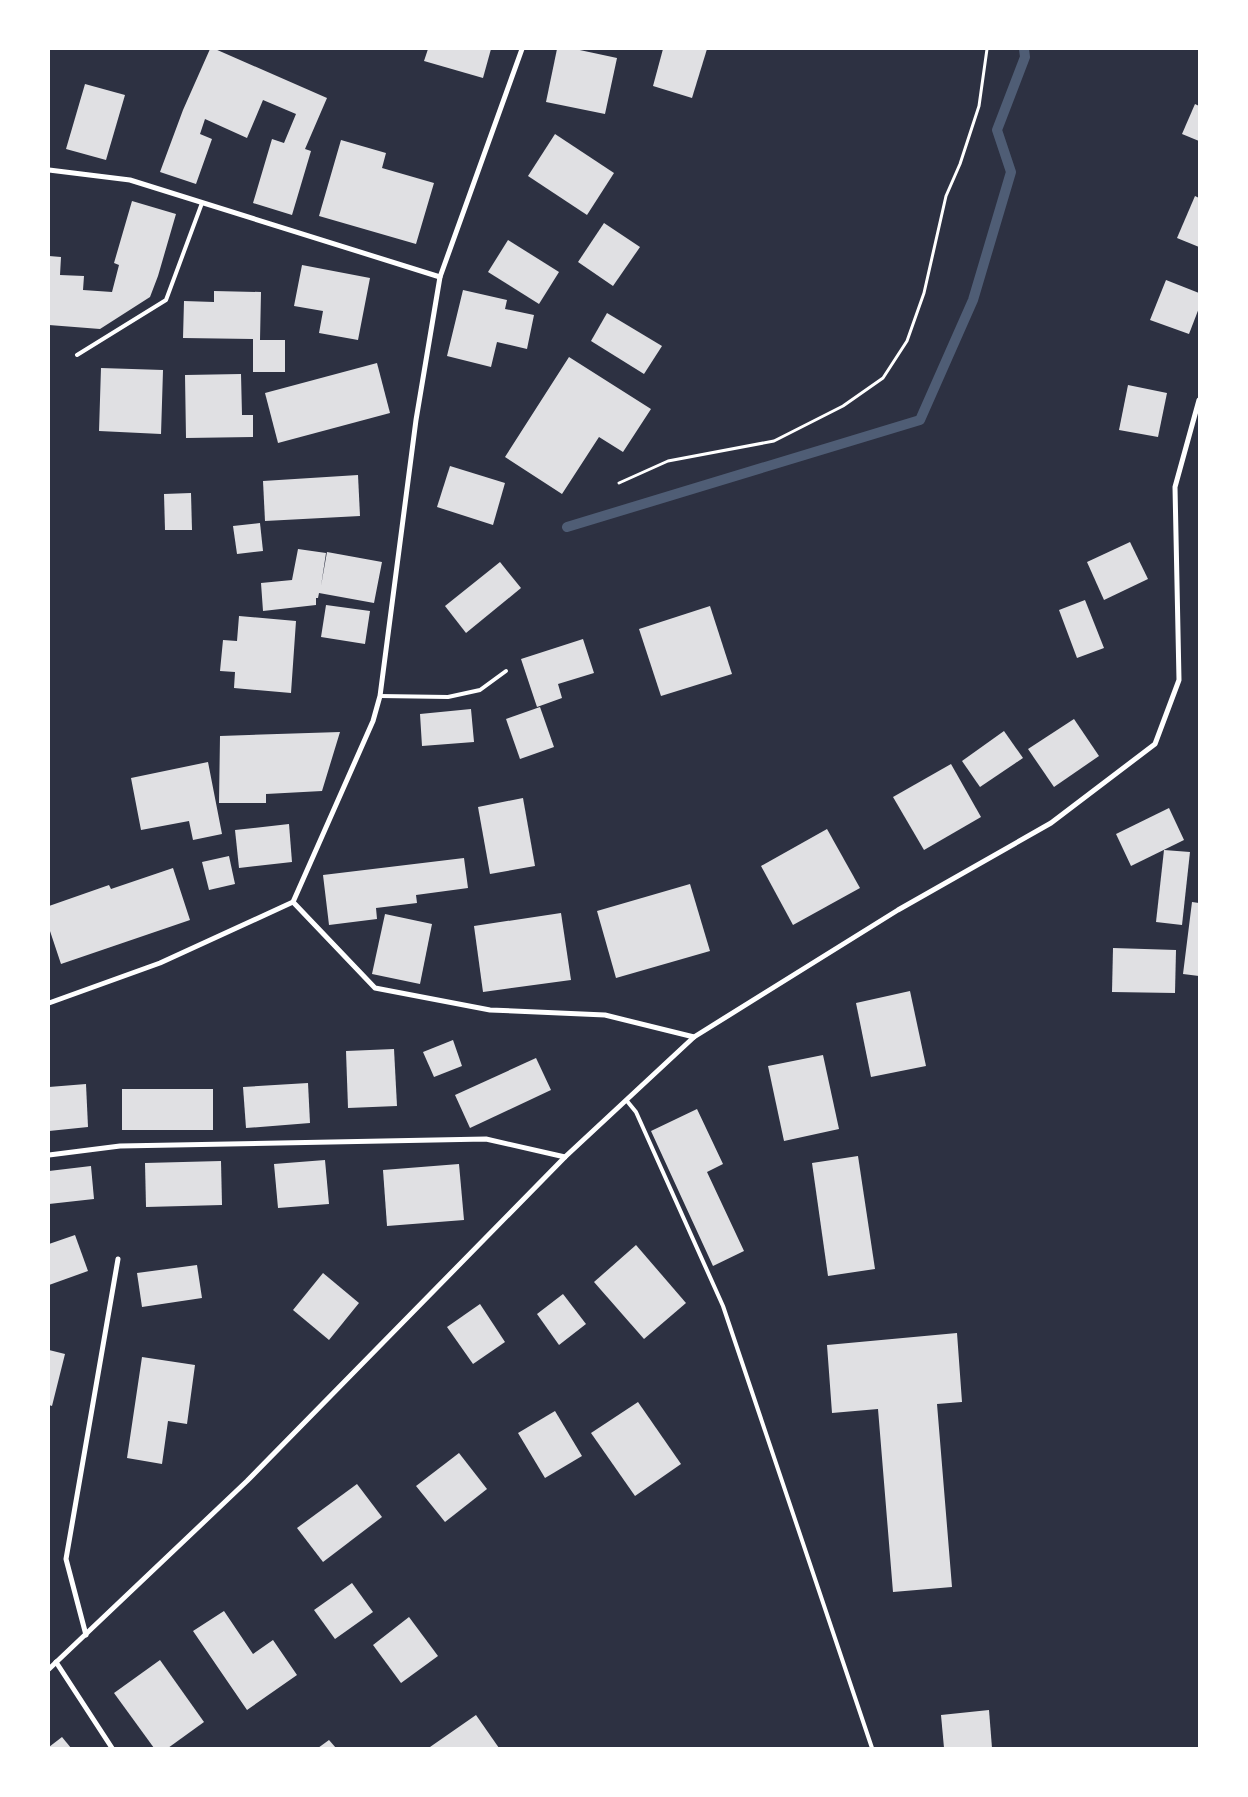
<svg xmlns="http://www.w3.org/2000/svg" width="1248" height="1797" font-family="Arial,sans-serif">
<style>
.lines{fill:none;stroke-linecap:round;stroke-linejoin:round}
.stream{stroke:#4f5d75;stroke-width:10}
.building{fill:#e0e0e3}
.path{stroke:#fff;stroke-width:3}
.service{stroke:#fff;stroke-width:4}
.minor{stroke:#fff;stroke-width:5}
</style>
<rect width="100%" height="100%" fill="#2d3142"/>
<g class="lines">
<!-- stream -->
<path class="stream" d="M567 527 920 420 973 300 1011 172 997 130 1025 57 1024 49"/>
</g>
<!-- building -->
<g class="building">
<path d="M210 49H215L327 98 305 149 311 151 292 215 253 203 272 139 284 143 296 114 263 100 247 138 205 119 200 134 212 139 196 184 160 172 183 110Z"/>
<path d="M428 49H491L483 78 424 61Z"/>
<path d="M557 49H575L617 58 605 114 546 102Z"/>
<path d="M663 49H707L692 98 653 86Z"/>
<path d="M85 84 125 95 106 160 66 149Z"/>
<path d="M1195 104 1199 106V141L1182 134Z"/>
<path d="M555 134 614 173 587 215 528 176Z"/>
<path d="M341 140 386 153 382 168 434 183 416 244 319 216Z"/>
<path d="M1195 196 1199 198V247L1177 238Z"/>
<path d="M132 201 176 214 158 276 150 297 100 329 49 325V256L61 257 60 275 84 276 83 290 112 292 119 265 114 263Z"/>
<path d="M604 223 640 247 613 286 578 262Z"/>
<path d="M508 240 559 272 539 304 488 272Z"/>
<path d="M302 265 370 278 358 340 319 333 323 311 294 306Z"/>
<path d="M1166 280 1199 293V308L1189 334 1150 320Z"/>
<path d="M463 290 507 300 505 309 534 315 527 349 497 342 491 367 447 356Z"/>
<path d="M214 291 261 292 260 340H285V372H253V339L183 338 184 301 214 302Z"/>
<path d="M607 313 662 346 644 374 591 341Z"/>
<path d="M569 357 651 409 623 452 599 437 562 494 505 457Z"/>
<path d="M377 363 390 413 278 443 265 393Z"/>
<path d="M101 368 163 370 161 434 99 431Z"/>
<path d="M241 374 242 415H253V437L186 438 185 375Z"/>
<path d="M1128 385 1167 393 1158 437 1119 430Z"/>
<path d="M450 466 505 483 493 525 437 507Z"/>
<path d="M358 475 360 516 265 521 263 481Z"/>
<path d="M191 493 192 530H165L164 494Z"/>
<path d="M260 523 263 551 237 554 233 526Z"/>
<path d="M1130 542 1148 579 1104 600 1087 562Z"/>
<path d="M298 549 326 553 321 586 327 552 382 562 374 603 319 593 318 598H316V605L263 611 261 583 292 580Z"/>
<path d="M500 562 521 588 466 633 445 606Z"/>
<path d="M1085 600 1104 648 1077 658 1059 610Z"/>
<path d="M326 605 370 611 365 644 321 637Z"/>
<path d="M710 606 732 674 661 696 639 629Z"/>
<path d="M239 616 296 621 291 693 234 688 235 672 220 671 223 640 237 641Z"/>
<path d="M583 639 594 673 558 684 562 698 537 707 521 659Z"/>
<path d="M540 707 554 747 520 759 506 719Z"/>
<path d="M471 709 474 742 422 746 420 714Z"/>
<path d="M1074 719 1099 756 1054 787 1028 749Z"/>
<path d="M1004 731 1023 758 980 787 962 761Z"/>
<path d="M340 732 322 791 266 794V803H219L220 736Z"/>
<path d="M208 762 222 834 193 840 189 821 141 830 131 778Z"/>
<path d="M951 764 981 817 924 850 893 797Z"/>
<path d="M523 798 535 866 490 874 478 807Z"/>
<path d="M1169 808 1184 840 1131 866 1116 834Z"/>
<path d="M289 824 292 862 239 868 235 830Z"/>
<path d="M827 829 860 888 793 925 761 866Z"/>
<path d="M1164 850 1190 852 1182 925 1156 922Z"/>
<path d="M229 856 235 884 209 890 202 862Z"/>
<path d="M464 858 468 888 416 895 417 903 376 908 377 919 329 925 323 875Z"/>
<path d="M173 868 190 920 61 964 49 928V906L109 885 111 889Z"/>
<path d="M690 884 710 951 616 978 597 911Z"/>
<path d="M1192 902 1199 903V976L1183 974Z"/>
<path d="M561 913 571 980 483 992 474 926Z"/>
<path d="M385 914 432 924 420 984 372 974Z"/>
<path d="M1113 948 1176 950 1175 993 1112 992Z"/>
<path d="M910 991 926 1066 871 1077 856 1003Z"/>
<path d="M453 1040 462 1066 434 1077 423 1052Z"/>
<path d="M394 1049 397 1106 348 1108 346 1051Z"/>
<path d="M823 1055 839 1129 784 1141 768 1066Z"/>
<path d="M536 1058 551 1090 470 1128 455 1095Z"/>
<path d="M308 1083 310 1123 246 1128 243 1087Z"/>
<path d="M86 1084 88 1127 49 1131V1087Z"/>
<rect x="122" y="1089" width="91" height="41"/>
<path d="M697 1109 723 1164 707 1172 744 1251 713 1266 651 1131Z"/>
<path d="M858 1156 875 1269 828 1276 812 1163Z"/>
<path d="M325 1160 329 1204 278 1208 274 1164Z"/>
<path d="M221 1161 222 1205 146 1207 145 1163Z"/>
<path d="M459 1164 464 1220 387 1226 383 1170Z"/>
<path d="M91 1166 94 1199 49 1204V1171Z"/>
<path d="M75 1235 88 1271 49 1285V1244Z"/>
<path d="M636 1245 686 1303 644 1339 594 1282Z"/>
<path d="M197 1265 202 1298 142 1307 137 1273Z"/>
<path d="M323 1273 359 1303 329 1340 293 1310Z"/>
<path d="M563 1294 586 1324 559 1345 537 1314Z"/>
<path d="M480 1304 505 1342 473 1364 447 1327Z"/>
<path d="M957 1333 962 1402 937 1404 952 1587 893 1592 878 1409 832 1413 827 1345Z"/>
<path d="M49 1350 65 1354 52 1406 49 1405Z"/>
<path d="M142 1357 195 1365 187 1424 168 1421 162 1464 127 1458Z"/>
<path d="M638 1402 681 1464 635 1496 591 1433Z"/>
<path d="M555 1411 582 1456 545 1478 518 1433Z"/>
<path d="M459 1453 487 1489 445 1522 416 1486Z"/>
<path d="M357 1484 382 1517 323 1562 297 1528Z"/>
<path d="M352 1583 373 1612 335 1639 314 1610Z"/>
<path d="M224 1611 253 1654 273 1640 297 1675 247 1710 193 1631Z"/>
<path d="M409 1617 438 1656 401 1683 373 1645Z"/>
<path d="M160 1660 204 1722 168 1748H154L114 1693Z"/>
<path d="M989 1710 992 1748H944L941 1715Z"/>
<path d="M476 1715 499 1748H431L430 1747Z"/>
<path d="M62 1737 71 1748H49V1747Z"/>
<path d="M329 1740 336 1748H318Z"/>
</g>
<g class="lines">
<!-- path -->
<path class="path" d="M619 483 668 461 774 441 843 406 883 378 907 341 924 293 946 196 960 164 979 106 987 49"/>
<!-- service -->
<g class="service">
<path d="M77 355 166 300 202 203"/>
<path d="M380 696 448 697 480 690 506 671"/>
<path d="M627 1101 636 1112 723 1306 872 1748"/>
</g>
<!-- minor -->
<g class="minor">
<path d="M49 170 130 180 440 277"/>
<path d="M293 902 375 988 490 1010 605 1015 694 1037"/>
<path d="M49 1003 160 963 293 902 373 721 380 696 416 420 440 277 522 49"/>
<path d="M49 1155 120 1146 486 1139 565 1157"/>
<path d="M86 1635 66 1559 118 1259"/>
<path d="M56 1662 112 1748"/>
<path d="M49 1669 247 1481 565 1157 694 1037 898 910 1051 823 1155 744 1179 680 1175 487 1199 400"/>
</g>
</g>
<!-- border -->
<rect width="1248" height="1797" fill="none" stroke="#ffffff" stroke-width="100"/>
</svg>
